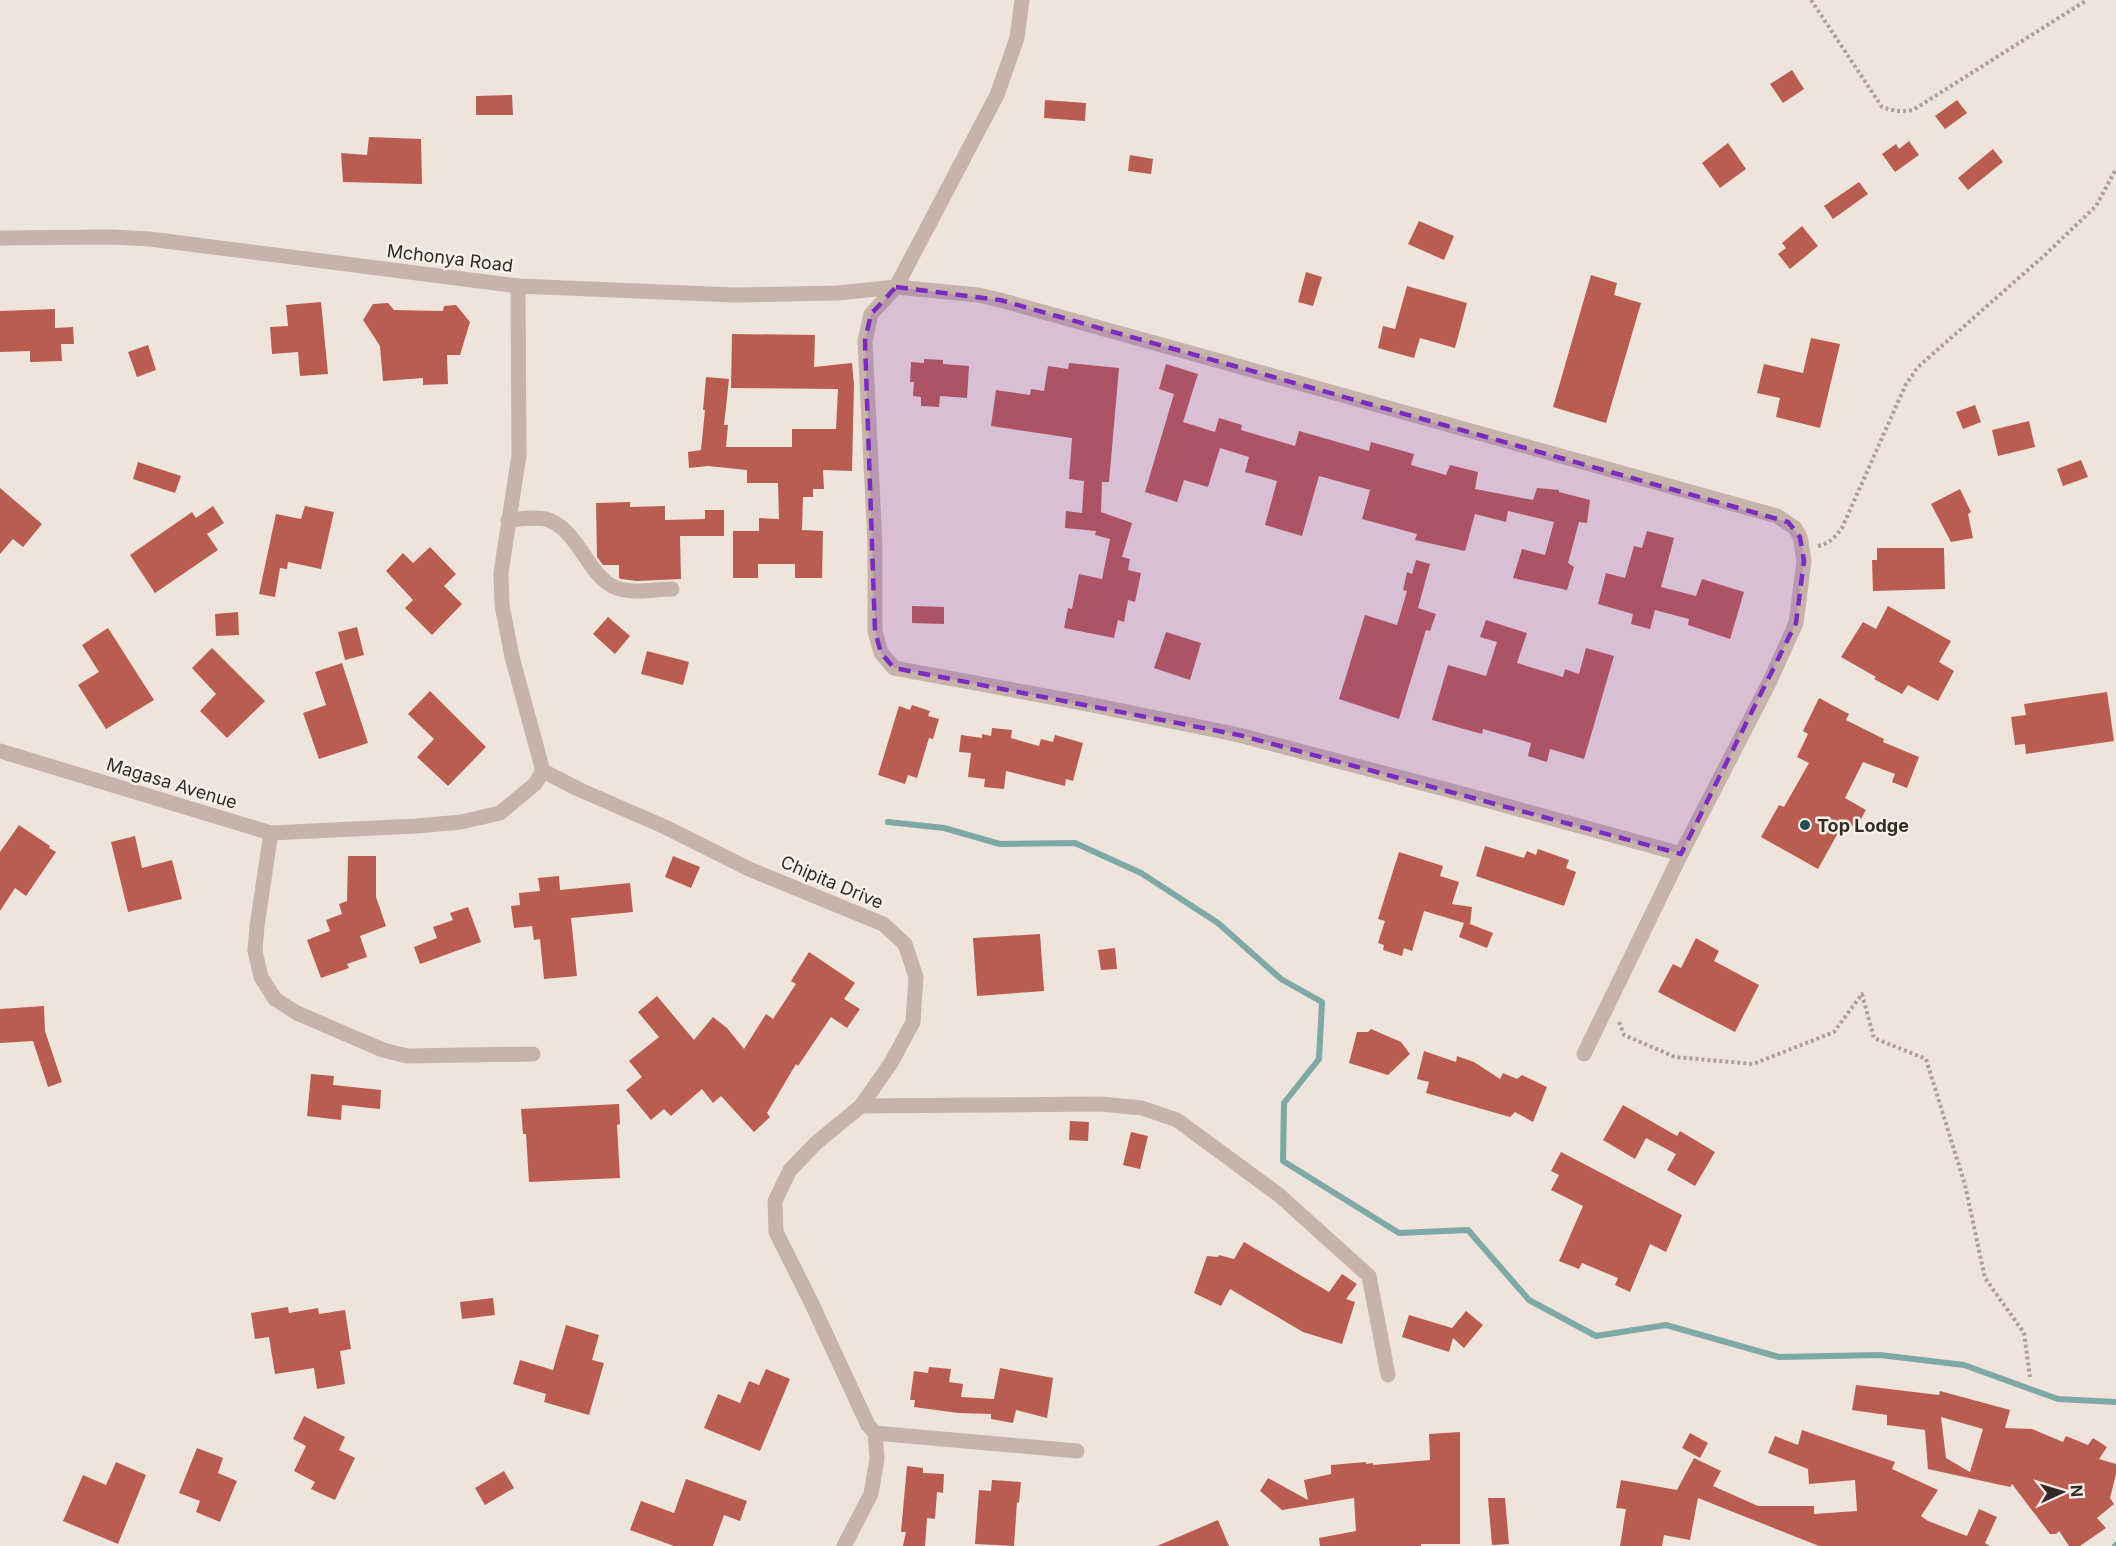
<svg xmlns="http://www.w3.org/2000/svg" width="2116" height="1546" font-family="Inter,sans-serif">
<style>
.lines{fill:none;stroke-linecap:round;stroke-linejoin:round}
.stream{stroke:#7ea9a6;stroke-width:6}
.building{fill:#b95d50;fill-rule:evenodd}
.path{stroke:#b29d94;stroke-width:4;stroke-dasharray:3 3;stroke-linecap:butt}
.minor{stroke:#c6b3aa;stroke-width:15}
.marked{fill:#7b2cbf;fill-opacity:0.2;stroke:#7b2cbf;stroke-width:4.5;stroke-dasharray:12 8;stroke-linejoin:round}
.poi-dot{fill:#22514f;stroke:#f7efe8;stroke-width:2}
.labels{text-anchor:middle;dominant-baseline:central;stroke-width:5;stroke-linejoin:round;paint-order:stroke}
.street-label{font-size:18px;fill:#342b28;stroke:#f7efe8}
.poi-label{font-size:18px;font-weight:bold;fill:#342b28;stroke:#f7efe8;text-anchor:start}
</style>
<rect width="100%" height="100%" fill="#efe4dc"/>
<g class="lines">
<!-- stream -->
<g class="stream">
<path d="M888 822 944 828 1000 844 1075 843 1141 873 1218 923 1281 979 1322 1002 1319 1059 1284 1103 1283 1161 1399 1233 1468 1230 1529 1300 1596 1336 1666 1325 1779 1357 1880 1355 1964 1365 2058 1399 2116 1402"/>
<path d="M2115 1546 2116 1545"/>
</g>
</g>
<!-- building -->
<g class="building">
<path d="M1792 70 1804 89 1783 103 1770 84Z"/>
<path d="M512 95 513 115H476V96Z"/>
<path d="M1045 100 1086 103 1085 121 1044 118Z"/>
<path d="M1957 100 1967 113 1945 129 1935 116Z"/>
<path d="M369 137 421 139 422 184 343 182 341 153 367 155Z"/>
<path d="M1909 141 1919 155 1895 172 1882 154 1896 144 1899 149Z"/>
<path d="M1728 143 1746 169 1720 188 1702 163Z"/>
<path d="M1993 149 2003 162 1968 190 1958 178Z"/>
<path d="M1130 155 1153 159 1151 174 1128 171Z"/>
<path d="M1859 182 1868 194 1833 219 1824 206Z"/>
<path d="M1419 221 1454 236 1444 260 1408 244Z"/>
<path d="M1802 226 1818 246 1790 269 1778 254 1786 248 1782 243Z"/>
<path d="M1306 272 1322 277 1313 306 1298 302Z"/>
<path d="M1591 275 1617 283 1614 295 1641 303 1606 423 1553 407Z"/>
<path d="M1407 286 1467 303 1455 348 1420 338 1414 358 1378 348 1383 326 1395 329Z"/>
<path d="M321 302 328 374 300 376 298 352 272 354 270 327 288 326 286 305Z"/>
<path d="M388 303 394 310 443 311 444 306 456 305 470 322 460 355H447L448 384 423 385V378L383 381 380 346 363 320 373 304Z"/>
<path d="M55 309V328L73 327 74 344H61L62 361 30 362V351L0 352V311Z"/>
<path d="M732 334 815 335 814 367 852 363 854 384 852 471 823 470 824 489H813V497H803L802 530 823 531 822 578H795V564H758V578H733V531H759V518L779 519 778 483H747V470L708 466 689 468 688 452 701 450 705 410H703L706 377 729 379 724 425H728L726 447H792V429H836L838 389 731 388Z"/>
<path d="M1811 338 1840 344 1820 428 1776 417 1780 398 1757 393 1764 364 1803 373Z"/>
<path d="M148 345 156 370 137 377 128 352Z"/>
<path d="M924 359 943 360V364L969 366 967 398 940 396 939 407 921 406V397L913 396 914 382H910L911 362 924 363Z"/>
<path d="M1069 363 1119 368 1109 482H1102L1101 512 1132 523 1122 557 1130 559 1128 570 1141 573 1135 602 1128 600 1124 622 1118 620 1114 638 1064 628 1068 608 1072 609 1079 574 1102 579 1110 539 1095 535 1096 531 1065 528 1066 511 1082 513 1084 481 1069 479 1072 438 991 426 996 390 1030 395 1031 389 1044 391 1048 366 1068 369Z"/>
<path d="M1166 364 1198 374 1183 422 1215 432 1219 418 1242 425 1241 430 1295 446 1299 431 1369 451 1371 442 1414 454 1411 465 1446 475 1450 465 1478 472 1475 489 1533 500 1537 488 1559 490V492L1590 500 1587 523 1579 522 1568 563 1574 567 1567 590 1513 578 1522 549 1545 555 1554 522 1508 511 1506 522 1475 514 1465 551 1415 540 1417 534 1362 519 1370 490 1319 476 1302 536 1265 525 1277 481 1245 472 1249 457 1220 448 1208 487 1184 480 1177 502 1145 492 1174 394 1159 389Z"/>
<path d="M1975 405 1981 422 1963 429 1956 412Z"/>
<path d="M2029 421 2035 447 1998 456 1992 430Z"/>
<path d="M2081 460 2088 477 2063 486 2057 469Z"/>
<path d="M138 462 181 476 175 493 133 479Z"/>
<path d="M0 488 42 524 23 547 13 539 0 554Z"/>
<path d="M1960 489 1971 512 1968 514 1973 538 1951 542 1931 504Z"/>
<path d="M630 502V507L665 506V520L705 519V510H724V536H680L681 579 637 581 621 579 619 578V565H603L597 557 596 503Z"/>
<path d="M213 506 224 523 207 534 218 550 155 593 130 555 192 512 196 518Z"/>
<path d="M305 506 334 512 321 569 288 562 287 569 280 568 275 597 259 594 276 514 301 519Z"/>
<path d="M1647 531 1674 538 1661 587 1696 596 1702 579 1744 592 1730 639 1688 625 1689 619 1655 610 1650 629 1631 624 1633 614 1598 604 1606 573 1625 578 1634 546 1642 548Z"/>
<path d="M430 547 456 574 444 586 462 604 432 635 405 608 413 600 386 571 403 553 413 563Z"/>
<path d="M1877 548H1944L1945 589 1873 591 1872 560H1877Z"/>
<path d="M1416 560 1430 564 1418 608 1436 614 1430 631 1426 630 1399 719 1339 699 1365 615 1397 625 1407 591 1403 590 1407 572 1412 574Z"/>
<path d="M912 606 944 607V624L912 623Z"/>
<path d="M1888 606 1951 641 1939 662 1954 671 1938 701 1908 685 1902 694 1874 679 1876 677 1841 657 1863 622 1876 629Z"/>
<path d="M238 612 239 635 216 636 215 614Z"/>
<path d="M608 617 630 636 615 654 593 634Z"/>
<path d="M1486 620 1527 633 1517 663 1563 677 1565 669 1579 674 1586 648 1614 656 1584 759 1550 749 1547 762 1528 756 1531 743 1483 729 1482 734 1432 720 1448 665 1486 676 1497 642 1480 637Z"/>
<path d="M357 627 364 655 345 660 338 632Z"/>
<path d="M108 628 154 700 106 729 78 685 99 672 82 645Z"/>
<path d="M1166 632 1201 643 1190 680 1154 668Z"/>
<path d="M212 648 265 701 227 738 200 711 216 694 192 668Z"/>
<path d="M647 651 689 662 683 685 641 674Z"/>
<path d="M342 663 368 743 319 759 303 713 326 705 315 672Z"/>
<path d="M430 691 486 747 448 786 417 757 434 739 408 714Z"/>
<path d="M2107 692 2114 741 2026 754 2025 744 2015 745 2011 717 2026 715 2024 704Z"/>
<path d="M1819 698 1849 714 1846 720 1884 739 1883 742 1919 757 1907 788 1892 782 1895 774 1863 762 1845 798 1866 810 1856 828 1844 822 1818 869 1761 837 1779 805 1784 807 1809 763 1797 757 1808 734 1803 731Z"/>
<path d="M912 705 930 711 928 716 939 719 933 739 929 738 917 778 908 775 905 784 878 775 899 706 910 710Z"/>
<path d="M992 728 1012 730 1011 738 1039 746 1041 739 1053 742 1055 735 1083 743 1073 781 1066 779 1065 786 1006 771 1004 789 984 787 985 779 968 777 971 753 959 752 961 735 982 738V734L991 736Z"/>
<path d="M19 825 50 846 49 848 56 852 26 896 15 888 0 911V852Z"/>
<path d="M135 836 142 868 172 860 182 899 128 912 111 842Z"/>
<path d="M1485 846 1524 858 1527 851 1536 855 1538 849 1569 860 1566 868 1576 872 1564 906 1476 876Z"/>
<path d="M1399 852 1443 866 1440 876 1459 882 1452 904 1472 907 1470 924 1493 933 1487 948 1459 937 1464 923 1424 911 1412 951 1404 948 1402 956 1383 950 1384 945 1378 943 1385 921 1378 919Z"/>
<path d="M348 856H376V897L386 926 360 936 367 957 347 964 349 968 321 978 307 940 330 931 326 920 342 914 339 904 347 901Z"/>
<path d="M673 856 700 867 691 888 665 877Z"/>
<path d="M559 876 560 890 630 883 633 912 571 918 577 976 544 979 540 939 534 940 532 926 514 928 511 906 520 905 519 893 540 891 538 878Z"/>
<path d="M468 907 481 942 420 964 414 947 437 938 433 927 453 920 450 913Z"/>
<path d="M1040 934 1044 991 977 996 973 938Z"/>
<path d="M1696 938 1719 951 1714 961 1759 985 1735 1032 1658 992 1673 964 1681 968Z"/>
<path d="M1115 948 1117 969 1101 970 1098 950Z"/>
<path d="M809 952 855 983 844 999 860 1009 847 1028 831 1017 798 1066 796 1064 767 1113 770 1117 754 1132 721 1096 713 1103 702 1089 671 1116 664 1109 651 1120 626 1090 642 1077 629 1061 659 1037 638 1012 657 996 694 1040 713 1017 727 1028 744 1049 766 1014 773 1019 796 984 791 981Z"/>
<path d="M44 1006 45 1031 62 1082 48 1087 33 1041 0 1043V1009Z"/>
<path d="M1371 1029 1401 1042 1410 1054 1388 1075 1349 1063 1357 1032H1368Z"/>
<path d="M1424 1051 1456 1062 1457 1056 1474 1062 1500 1079 1503 1073 1517 1079 1522 1075 1547 1087 1533 1122 1515 1112 1510 1117 1426 1093 1429 1082 1417 1079Z"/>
<path d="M311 1074 334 1076 333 1085 381 1090 380 1109 342 1105 341 1120 307 1116Z"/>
<path d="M619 1104 620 1124 617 1125 620 1178 529 1182 526 1134H523L521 1109Z"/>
<path d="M1623 1105 1677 1136 1680 1131 1715 1152 1695 1186 1667 1170 1676 1154 1646 1138 1635 1159 1603 1140Z"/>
<path d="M1070 1121 1089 1122 1088 1141 1069 1140Z"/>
<path d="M1131 1132 1148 1136 1140 1169 1123 1165Z"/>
<path d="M1561 1152 1682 1215 1666 1252 1650 1244 1630 1292 1615 1285 1618 1278 1582 1263 1579 1269 1559 1261 1583 1206 1551 1190 1559 1175 1551 1171Z"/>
<path d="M1244 1242 1329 1292 1342 1274 1357 1284 1346 1299 1355 1302 1342 1344 1303 1332 1230 1289 1221 1306 1194 1293 1207 1256 1218 1257 1219 1255 1234 1259Z"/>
<path d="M493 1298 495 1315 462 1319 460 1302Z"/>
<path d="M288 1307 289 1313 318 1308 319 1314 345 1310 351 1349 340 1351 345 1384 317 1389 314 1368 275 1374 269 1337 255 1339 251 1313Z"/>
<path d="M1466 1311 1483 1325 1464 1348 1453 1338 1449 1352 1402 1337 1409 1315 1452 1328Z"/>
<path d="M566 1325 599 1335 592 1360 604 1363 589 1415 544 1402 546 1394 513 1384 520 1360 553 1370Z"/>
<path d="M929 1367 951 1369 949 1382 963 1384 961 1397 994 1399 1000 1368 1053 1378 1047 1418 1016 1410 1013 1423 991 1419V1414L958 1413 914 1407 915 1400H910L914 1371 928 1373Z"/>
<path d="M766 1369 790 1379 760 1451 704 1428 718 1394 740 1403 749 1381 759 1385Z"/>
<path d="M1856 1385 1939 1395 1940 1391 2010 1410 2005 1428 2032 1429 2063 1442 2066 1436 2088 1445 2093 1438 2107 1447 2099 1459 2116 1464V1474L2110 1498 2114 1504 2097 1518 2106 1528 2080 1546H2069L2059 1531 2056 1534H2050L2012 1484 2010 1487 1928 1469 1925 1430 1887 1425V1415L1852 1410ZM1941 1417 1983 1429 1970 1472 1946 1458Z"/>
<path d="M304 1416 345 1437 339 1450 355 1458 335 1500 311 1489 315 1482 294 1471 306 1446 293 1439Z"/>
<path d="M1802 1430 1895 1462 1892 1469 1938 1490 1921 1516 1928 1521 1967 1536 1979 1509 1997 1517 1985 1543 1990 1546H1819L1698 1498 1690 1540 1664 1535 1662 1546H1620L1626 1509 1616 1508 1621 1480 1677 1490 1694 1458 1721 1471 1713 1486 1758 1506H1814V1514L1857 1511 1855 1480 1809 1484 1808 1469 1768 1453 1775 1436 1798 1445Z"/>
<path d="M1460 1432V1544H1421V1546H1320L1319 1538 1356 1531 1354 1498 1282 1510 1260 1491 1268 1478 1308 1500 1304 1480 1331 1474V1465L1366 1462V1464L1373 1463V1465L1430 1460 1429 1434Z"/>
<path d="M1690 1433 1708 1443 1700 1458 1682 1448Z"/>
<path d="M197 1448 223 1458 218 1473 237 1481 220 1522 196 1512 200 1501 179 1493Z"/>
<path d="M116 1462 146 1475 118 1544 63 1521 83 1475 106 1485Z"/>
<path d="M907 1466 923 1468V1473L944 1474 943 1493 937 1492 935 1519 927 1518 925 1546H903L906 1532H901Z"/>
<path d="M504 1471 514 1488 485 1505 475 1488Z"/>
<path d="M686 1479 747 1501 740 1521 724 1515 713 1546H674L630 1530 641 1501 674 1513Z"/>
<path d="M992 1480 1021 1482 1019 1503 1017 1502 1014 1546 975 1544 979 1490 991 1491Z"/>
<path d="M1488 1498H1505L1509 1544 1492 1545Z"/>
<path d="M1218 1520 1229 1546H1157Z"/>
</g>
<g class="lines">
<!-- path -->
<g class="path">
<path d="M1811 0 1882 107C1893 111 1901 112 1913 110L2087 0"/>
<path d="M1818 546C1829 544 1835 537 1842 528L1906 384 1918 367 2047 253 2096 206 2116 169"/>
<path d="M1619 1022 1624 1035 1675 1057 1753 1064 1834 1032 1862 994 1874 1038 1926 1059 1965 1185 1985 1278 2024 1333 2030 1377"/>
</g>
<!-- minor -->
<g class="minor">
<path d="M1022 0 1017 38 997 95 896 287 871 314 865 341 875 545V631L881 653 894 668 1078 702 1239 735 1467 795 1681 854"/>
<path d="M0 238 111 237 150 239 518 286 734 295 838 293 896 287 978 295 1000 300 1777 516 1795 528 1800 537 1802 548 1804 561 1796 623 1770 681 1681 854 1584 1054"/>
<path d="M508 520C521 519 537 516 549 520 581 533 588 578 617 588 633 594 655 589 672 589"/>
<path d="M0 751 271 833 417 826 461 822 500 813 535 784 543 771 512 657 502 605 501 573 519 455 518 286"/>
<path d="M543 771 578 789 665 827 749 869 883 924 905 944 916 977 913 1022 891 1063 861 1106 816 1143 790 1170 775 1201 776 1232 811 1302 868 1425 875 1433 877 1459 871 1494 844 1546"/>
<path d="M271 833 257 926 255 951 261 977 275 999 297 1013 383 1050 407 1056 533 1054"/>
<path d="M861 1106 1101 1104 1142 1108 1177 1120 1279 1195 1369 1276 1388 1375"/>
<path d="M875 1433 1077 1451"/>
</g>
</g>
<!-- marked area -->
<path class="marked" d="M896 287 1000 300 1788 522 1800 537 1804 561 1796 623 1681 854 1239 735 894 668 881 653 875 631 865 341 871 314Z"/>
<!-- markers -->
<circle class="poi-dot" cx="1805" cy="825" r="6"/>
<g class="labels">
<!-- street labels -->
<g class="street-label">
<text transform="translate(450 258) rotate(7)">Mchonya Road</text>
<text transform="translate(172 783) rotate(17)">Magasa Avenue</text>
<text transform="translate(832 882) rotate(23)">Chipita Drive</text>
</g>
<!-- poi labels -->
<g class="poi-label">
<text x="1817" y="825">Top Lodge</text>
</g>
</g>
<!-- north arrow -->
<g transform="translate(2062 1492) rotate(86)" stroke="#f7efe8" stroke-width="4.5" paint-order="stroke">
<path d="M0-4.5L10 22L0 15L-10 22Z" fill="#342b28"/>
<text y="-9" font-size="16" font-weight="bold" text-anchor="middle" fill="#342b28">N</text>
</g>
</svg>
